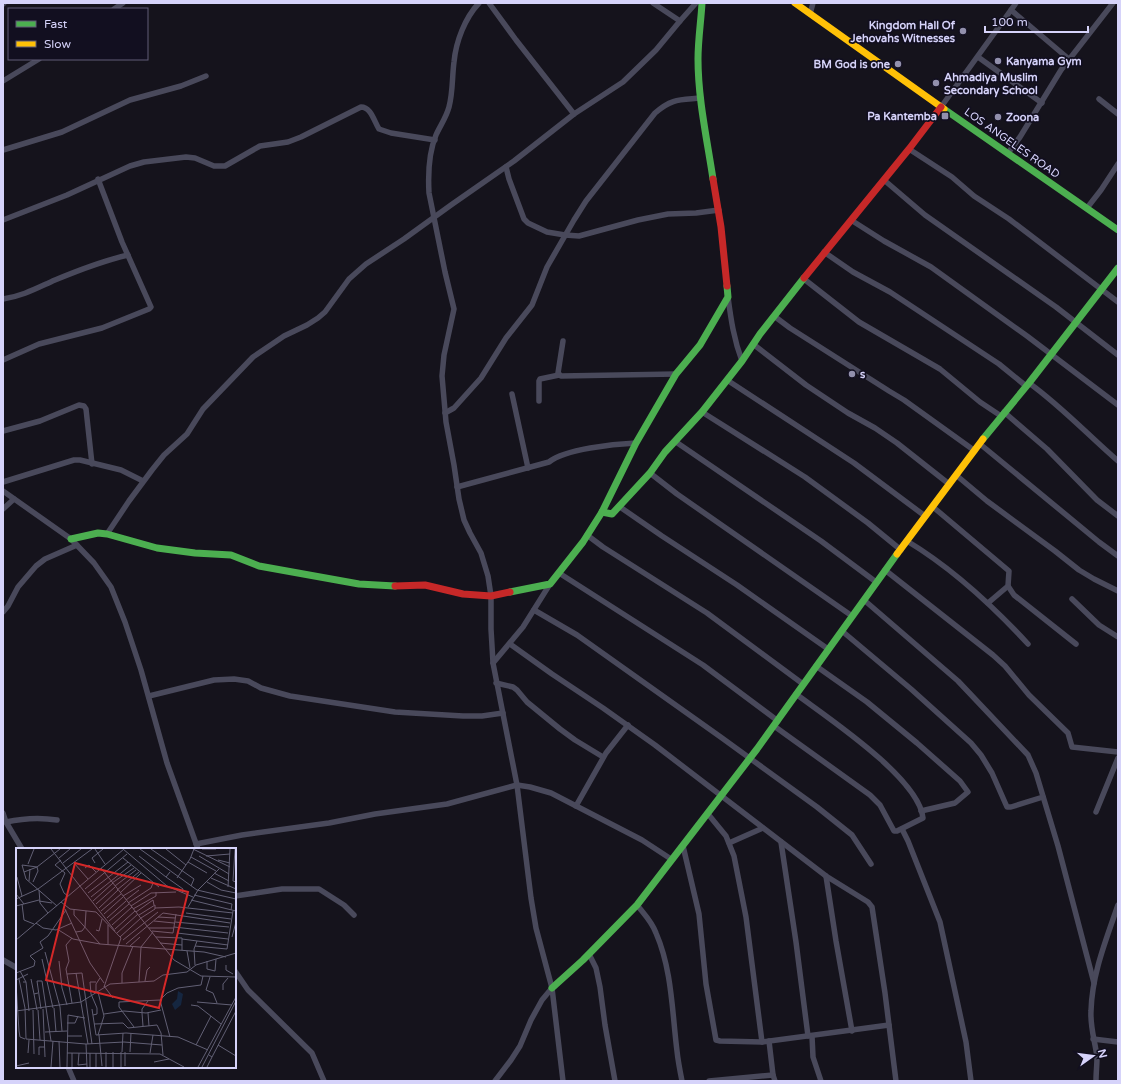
<svg xmlns="http://www.w3.org/2000/svg" width="1121" height="1084" font-family="'Varela Round',sans-serif">
<style>
.lines{fill:none;stroke-linecap:round;stroke-linejoin:round}
.street{stroke:#49495b;stroke-width:5.5}
.fast{stroke:#4caf50;stroke-width:7}
.slow{stroke:#ffc107;stroke-width:7}
.jam{stroke:#c62828;stroke-width:7}
.poi-dot{fill:#9290ac;stroke:#120f20;stroke-width:1.5}
.labels{text-anchor:middle;dominant-baseline:central;stroke-width:3.5;stroke-linejoin:round;paint-order:stroke}
.poi-label{font-size:11px;font-weight:bold;fill:#d6d3fa;stroke:#120f20;text-anchor:start}
.street-label{font-size:11px;fill:#d6d3fa;stroke:#120f20}
.inset-road{fill:none;stroke:#626075;stroke-width:1}
.view{fill:#d62828;fill-opacity:0.15;stroke:#d62828;stroke-width:2}
.inset-edge{fill:none;stroke:#d6d3fa;stroke-width:2}
</style>
<rect width="100%" height="100%" fill="#15131c"/>
<g class="lines">
<!-- street -->
<g class="street">
<path d="M479 3C465 18 456 41 454 62 452 77 453 92 449 107 446 118 440 126 436 135 429 152 428 175 429 193L445 272 454 309 444 355 442 376 446 422 454 465 459 499 464 520 470 533 481 553 488 576 491 596V629L493 663 517 785 531 898 536 928 552 988 563 1081"/>
<path d="M489 3 516 40 574 114"/>
<path d="M653 3 680 21"/>
<path d="M3 4 4 3"/>
<path d="M114 9 123 3"/>
<path d="M1011 10 1070 60"/>
<path d="M810 14 813 3"/>
<path d="M978 57 1042 103"/>
<path d="M3 81 39 59"/>
<path d="M1099 99 1118 114"/>
<path d="M941 107 1016 3"/>
<path d="M909 149 952 177 974 196 1009 219 1118 302"/>
<path d="M3 150 62 132 130 100 181 86 206 76"/>
<path d="M1008 153 1020 137 1061 70 1113 3"/>
<path d="M506 167 509 179 524 219 528 223 547 232 565 235 579 236 638 220 668 214 696 213 719 210"/>
<path d="M884 180 925 215 1056 307 1118 355"/>
<path d="M1087 208 1101 190 1118 164"/>
<path d="M3 220 67 195 130 166 144 162 186 157 195 158 214 166H225L260 146 288 142 301 137 361 107C371 107 374 121 379 129L391 133 435 140"/>
<path d="M851 220 884 241 931 267 1027 336 1118 405"/>
<path d="M824 252 853 272 890 292 999 364 1026 386"/>
<path d="M804 279 859 322 940 369 980 402 1001 416"/>
<path d="M728 297C731 320 734 340 742 361"/>
<path d="M3 299C23 296 37 288 55 280 79 270 102 261 128 255"/>
<path d="M774 316 790 328 889 391 904 400 975 451"/>
<path d="M563 341 558 373 561 376 676 374"/>
<path d="M753 344 806 385 848 413 875 428 897 443 949 484"/>
<path d="M3 360 39 344 102 328 149 309 151 307 122 242 98 179"/>
<path d="M727 380 854 463 925 516"/>
<path d="M1029 383C1061 406 1088 435 1118 461"/>
<path d="M512 394 528 468"/>
<path d="M539 401V381L540 379 559 375"/>
<path d="M702 412 805 477 868 523 901 550"/>
<path d="M1004 412 1047 449 1097 500 1118 516"/>
<path d="M445 413 454 408 481 378 506 338 532 305 547 267 574 220 586 201 655 113C672 98 680 100 701 98"/>
<path d="M3 431 40 421 79 405 84 406 86 409 92 464"/>
<path d="M676 442 821 541 876 582"/>
<path d="M980 444 1099 542 1118 556"/>
<path d="M650 473 677 494 852 616"/>
<path d="M956 475 987 501 1055 551 1079 570 1094 579 1118 591"/>
<path d="M3 482 74 460H80L121 470 143 481"/>
<path d="M457 487 549 462C565 449 614 444 636 443"/>
<path d="M3 491 71 539 94 563 111 587 125 622 141 670 167 763 198 849"/>
<path d="M620 507 662 536 737 585 828 649"/>
<path d="M933 507 1009 571 1008 586 988 603"/>
<path d="M3 509 14 499"/>
<path d="M107 534 129 501 152 470 164 455 187 434 203 409 253 357 284 336 307 325 318 318 325 312 349 279 366 264 404 239 451 205 514 161 574 114 623 82 656 50 680 21 696 3"/>
<path d="M587 535 603 547 707 613 803 684"/>
<path d="M907 541C952 568 992 605 1028 644"/>
<path d="M885 570 993 655 1005 666 1029 695 1068 733 1072 747 1118 752"/>
<path d="M559 573 703 665 778 721"/>
<path d="M1008 586 1014 595 1076 644"/>
<path d="M1072 599 1099 625 1118 637"/>
<path d="M864 600 958 681 1028 755 1036 773 1058 846 1094 983"/>
<path d="M534 610 577 635 722 738 817 807 852 835 871 864"/>
<path d="M3 612 8 606 18 587 36 566 45 559 77 545"/>
<path d="M842 631 911 689 971 743 981 755 992 773 1007 807H1011L1043 797"/>
<path d="M510 644 552 674 603 708 655 745 826 876 868 902 872 907 885 993 896 1081"/>
<path d="M493 663 523 627 550 584"/>
<path d="M816 666 867 702 917 743 960 781 968 792 955 803 921 811"/>
<path d="M496 683 513 687 517 690 527 702 560 729 575 740 603 757"/>
<path d="M149 696 214 680 234 679 248 681 261 688 290 696 395 712 463 716H482L503 713"/>
<path d="M774 726 870 795 880 805 894 831H897L923 818C919 778 828 718 796 694"/>
<path d="M576 806 606 753 628 725"/>
<path d="M1096 812 1118 758"/>
<path d="M3 813 6 822 22 849"/>
<path d="M708 814 726 836 734 856 746 917 762 1042"/>
<path d="M6 822C24 818 39 817 57 820"/>
<path d="M902 829 908 841 940 922 966 1042 971 1081"/>
<path d="M781 842 796 942 808 1036"/>
<path d="M729 843 763 828"/>
<path d="M196 844 242 835 329 823 375 814 447 804 517 785 530 787 551 793 642 840 671 859"/>
<path d="M683 846 699 914 706 984 716 1040 720 1041 762 1042 889 1025"/>
<path d="M826 876 836 941 852 1031"/>
<path d="M235 896 282 889H319L344 905 354 915"/>
<path d="M637 905C644 914 652 922 656 933 672 970 672 1011 677 1051 678 1061 680 1071 682 1081"/>
<path d="M589 954 596 968 600 987 605 1025 615 1081"/>
<path d="M3 960 17 968"/>
<path d="M235 971 248 990 312 1053 324 1081"/>
<path d="M812 1036 813 1057 821 1081"/>
<path d="M1093 1039 1118 1042"/>
<path d="M769 1041 773 1075 775 1081"/>
<path d="M68 1067 74 1081"/>
<path d="M495 1081 511 1060 520 1046 531 1020 542 1000 552 988"/>
<path d="M709 1081 773 1075"/>
<path d="M1096 1081C1096 1073 1097 1065 1097 1057 1095 1041 1090 1027 1091 1011 1092 974 1106 940 1118 905"/>
</g>
<!-- fast -->
<g class="fast">
<path d="M702 3C701 21 698 40 698 59 698 99 707 139 713 179"/>
<path d="M944 109 1118 230"/>
<path d="M983 439 1029 383 1118 268"/>
<path d="M602 512 612 514 650 473 665 452 702 412 742 361 760 334 804 278"/>
<path d="M71 539 98 533 107 534 157 548 195 553 231 555 259 566 359 584 395 586"/>
<path d="M510 592 550 584 583 542 602 512 636 443 676 374 700 345 728 297 727 286"/>
<path d="M552 988 583 960 637 905 757 749 897 554"/>
</g>
<!-- slow -->
<g class="slow">
<path d="M795 3 944 109"/>
<path d="M897 554 983 439"/>
</g>
<!-- jam -->
<g class="jam">
<path d="M713 179 721 227 727 286"/>
<path d="M804 278 909 149 941 107"/>
<path d="M395 586 425 585 463 594 491 596 510 592"/>
</g>
</g>
<!-- markers -->
<g class="poi-dot">
<circle cx="963" cy="31" r="4"/>
<circle cx="998" cy="61" r="4"/>
<circle cx="898" cy="64" r="4"/>
<circle cx="936" cy="83" r="4"/>
<rect x="941" y="112" width="8" height="8" rx="2"/>
<circle cx="998" cy="117" r="4"/>
<circle cx="852" cy="374" r="4"/>
</g>
<g class="labels">
<!-- poi labels -->
<g class="poi-label">
<text x="955" y="25" text-anchor="end">Kingdom Hall Of<tspan x="955" dy="13">Jehovahs Witnesses</tspan></text>
<text x="1006" y="61">Kanyama Gym</text>
<text x="890" y="64" text-anchor="end">BM God is one</text>
<text x="944" y="77">Ahmadiya Muslim<tspan x="944" dy="13">Secondary School</tspan></text>
<text x="937" y="116" text-anchor="end">Pa Kantemba</text>
<text x="1006" y="117">Zoona</text>
<text x="860" y="374">s</text>
</g>
<!-- street labels -->
<g class="street-label">
<text transform="translate(1012 143) rotate(35)">LOS ANGELES ROAD</text>
</g>
</g>
<!-- overview -->
<g transform="translate(16 848)">
<rect width="220" height="220" fill="#15131c"/>
<path d="M162 143 167 146 165 157 159 162 156 156 161 151Z" fill="#152640"/>
<path class="inset-road" d="M35 1 99 83M79 1 89 16M107 1 151 38 177 49M124 1 181 42M135 1 178 31 175 38M150 1 170 17M177 1 214 19M186 1H200M219 1 217 33 220 34M123 8 150 29 154 24M183 8 213 26M190 8 214 6M175 9 200 23M43 10 54 1M107 10 143 39M45 12 39 17 49 25 44 36 48 45 52 48M202 12 214 15M172 14 191 25M47 15 65 1M58 15 72 31M79 15 76 10 87 1M12 16 18 1M69 20 73 17 80 24M85 20 158 112 185 128 220 129M8 24 21 19 44 1M198 25 213 33M1 29 6 48M150 29 167 41 166 45M161 30 174 11 178 1M195 30 220 41M13 33 14 21M17 34 22 23 21 19 6 17 10 31 41 58M191 34 205 42 220 45M96 35 118 20M99 38 120 22M212 39 214 1M69 41 111 6M23 42 24 55 32 65M101 42 123 24M181 42 220 51M72 45 112 14M104 45 125 25M0 46 8 56M178 47 216 56 215 62M107 48 125 37M75 49 115 17M0 51 22 41 76 1M110 52 123 42M175 52 220 63M23 53 36 55M77 53 97 35M45 54 54 61 80 64 105 90 88 139M112 55 135 40 137 35M6 56 8 72 18 76M80 56 99 39M0 58 23 52M115 58 135 45 160 44M172 59 182 42 203 21M83 60 102 42M139 60 163 59 217 65M49 61 74 115 88 135M117 61 140 48V44M58 62V67L84 96M85 63 105 46M120 64 137 52 138 57M170 65 215 71M88 66 107 49M123 67 139 57V61L125 70M142 69 159 70M91 70 110 53M93 73 113 56M138 73 158 75M159 74 213 79M20 75 27 80 40 82 56 75M96 77 116 59M158 79 212 85M133 80H158M41 81 57 91 84 96 188 104 210 109M99 81 119 63M80 82 83 83 86 71M136 83 157 85 160 66M60 84 66 83 69 79 70 63M101 85 122 66M161 85 212 91M104 89 125 70M140 89 166 90V102M216 89 220 74M56 90 50 97 53 113 50 121 56 155M166 91 212 97M0 92 108 1M107 92 142 64M144 95 166 97M110 96 147 65 214 75M92 97V77M114 98 124 89M179 98 211 101 217 63M171 103 174 120M29 104 44 159M26 111 37 160M43 113 46 140 51 157M191 113V121L199 123 200 111M179 117 178 101 181 93M210 117V122L217 126M4 123 10 134H7M0 125 18 118 19 113 14 108 27 100 24 94 32 88 50 62M60 125 72 196M51 126 66 125 76 196M194 129 190 142 197 145 201 155M3 131 9 160 10 191 70 196 108 194 146 197M15 131 18 146M0 132 12 126M129 133 131 122 134 119M10 134 13 163M123 134 125 99 137 84M106 135V125L117 98M0 136 3 183 4 189 9 191M88 138 97 150M207 142V136L212 130M82 144 88 168 82 187M80 145V136L84 130M144 152 154 189M181 154 216 157M175 157 182 158 205 176M44 159 46 183M38 160 40 184M25 161 21 133H26L35 193M27 161 29 209M76 161 80 187 110 185 162 189 192 202M17 162 18 206M21 162 18 146 22 145M22 162 24 192M0 163 65 154 94 136 138 133 147 127 171 124 180 117 220 105M126 165V161L132 153M126 165 127 178M132 165 133 178M88 166 108 163 130 165 145 162M77 167 81 166V160L75 146 74 134H80M51 175H59L62 168M78 176 107 175 112 180 141 177 145 185 147 207M118 179 103 159V154L144 152 151 145 162 140 185 137 187 128M29 184 51 183M83 187 86 218M51 188H66M43 193 44 219M70 196 71 219M180 197 195 168M202 197 220 208M90 204V219M97 204V219M106 204 107 185M114 204 115 185M12 205 13 192M51 205 144 206 168 219M63 205 62 217 71 216M134 205 137 187M23 207V199H29M196 209 220 163M138 214 153 211M0 218 13 215M109 218V204M35 219 37 193M51 219 52 167 69 170M56 219V205M74 219V205M80 219V205M105 219V204M182 219 220 149M186 219 220 153M191 219 196 209 193 207"/>
<path class="view" d="M59 15 172 44 143 160 30 132Z"/>
<rect width="220" height="220" class="inset-edge"/>
</g>
<!-- border -->
<rect width="1121" height="1084" fill="none" stroke="#d6d3fa" stroke-width="8"/>
<!-- legend -->
<rect x="8" y="8" width="140" height="52" fill="#120f20" stroke="#605d77"/>
<rect x="16" y="21" width="20" height="6" fill="#4caf50" stroke="#605d77"/>
<text x="44" y="28" font-size="12" fill="#d6d3fa">Fast</text>
<rect x="16" y="41" width="20" height="6" fill="#ffc107" stroke="#605d77"/>
<text x="44" y="48" font-size="12" fill="#d6d3fa">Slow</text>
<!-- north arrow -->
<g transform="translate(1093 1056) rotate(76)" stroke="#120f20" stroke-width="3" paint-order="stroke">
<path d="M0-3L7 15L0 10L-7 15Z" fill="#d6d3fa"/>
<text y="-6" font-size="11" font-weight="bold" text-anchor="middle" fill="#d6d3fa">N</text>
</g>
<!-- scale -->
<path d="M985 26v6h103v-6" fill="none" stroke="#d6d3fa" stroke-width="2"/>
<text x="991" y="26" font-size="12" fill="#d6d3fa" stroke="#120f20" stroke-width="3" paint-order="stroke">100 m</text>
</svg>
